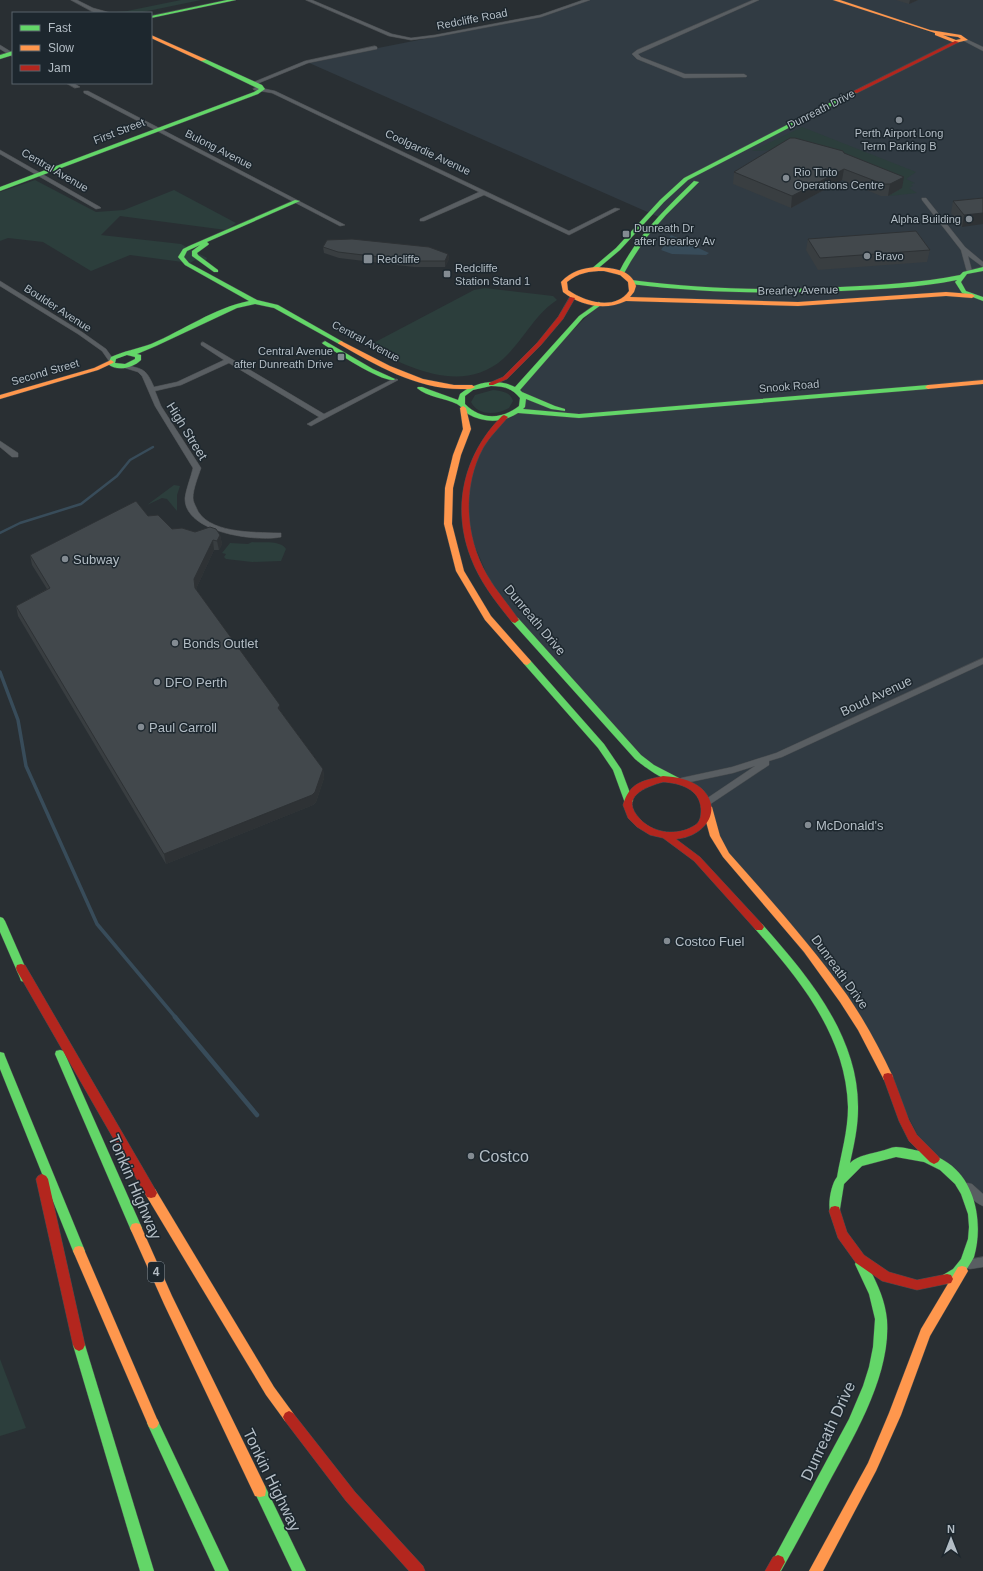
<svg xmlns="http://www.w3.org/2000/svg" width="983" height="1571" font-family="Helvetica,sans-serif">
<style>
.airport{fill:#313b43}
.green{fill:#2c3e3c}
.water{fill:#384c5a}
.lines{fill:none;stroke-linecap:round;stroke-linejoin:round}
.stream-far2{stroke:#384c5a;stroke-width:2.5}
.stream-far1{stroke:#384c5a;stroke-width:3.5}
.stream{stroke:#384c5a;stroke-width:4.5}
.street-casing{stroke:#474b4e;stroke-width:1}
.fast-casing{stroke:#474b4e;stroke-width:1}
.slow-casing{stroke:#474b4e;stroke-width:1}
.jam-casing{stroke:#474b4e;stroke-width:1}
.street{fill:#595e62;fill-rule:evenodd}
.fast{fill:#63d668;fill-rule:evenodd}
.slow{fill:#ff974d;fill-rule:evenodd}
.jam{fill:#b3261e;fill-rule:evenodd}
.wall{fill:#393e41}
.shaded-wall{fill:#2e3235}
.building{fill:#42484c;stroke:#2e3235}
.poi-dot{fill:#838b92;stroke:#1d272e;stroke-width:1.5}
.labels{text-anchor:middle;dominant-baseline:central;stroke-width:3;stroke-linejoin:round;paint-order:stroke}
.far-street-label{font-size:11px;fill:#b3bdc5;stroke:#1d272e}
.far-poi-label{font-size:11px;fill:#b3bdc5;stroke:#1d272e;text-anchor:start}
.shield{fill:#1d272e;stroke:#869098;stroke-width:1}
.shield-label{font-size:12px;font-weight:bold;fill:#b3bdc5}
.street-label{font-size:13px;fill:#b3bdc5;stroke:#1d272e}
.poi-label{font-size:13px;fill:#b3bdc5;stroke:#1d272e;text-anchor:start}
.near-poi-label{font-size:16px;fill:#b3bdc5;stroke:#1d272e;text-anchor:start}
.near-street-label{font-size:16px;fill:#b3bdc5;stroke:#1d272e}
</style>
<rect width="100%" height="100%" fill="#292f33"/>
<!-- airport -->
<path class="airport" d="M589 0H983V1201L927 1153 862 1027 726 855 703 796 650 768 499 603 463 518 476 452 504 420 512 417 522 410 517 392 529 374 599 304 617 302 633 288 621 274 661 218 307 62 541 16Z"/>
<!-- green -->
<g class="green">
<path d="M181 0H201L138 13 116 11H127Z"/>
<path d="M802 127 916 172 906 179 915 183 911 184 913 186 909 188 917 193 889 196 890 194 773 150 752 151Z"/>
<path d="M35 180 96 212 124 210 174 190 236 223 226 230 120 216 101 235 181 244 207 258 205 263 195 260 190 263 130 255 91 271 43 242 8 238 0 241V192Z"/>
<path d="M485 288 553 296 557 300C534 315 523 341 503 359 463 394 411 369 371 348V344L381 339 474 290Z"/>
<path d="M493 390C501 391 511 392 513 401L509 408C497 415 478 416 471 402L475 395Z"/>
<path d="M174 485 180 486 177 495V511L167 499 162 498 147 505Z"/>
<path d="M252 542C262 543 281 540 286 549L281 561 252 562 226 559 224 557 226 554 222 553 230 543 248 544Z"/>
<path d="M0 1359 26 1428 0 1436Z"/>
</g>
<!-- water -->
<path class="water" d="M671 235 709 253 706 255 672 254 661 250Z"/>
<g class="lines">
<!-- stream-far2 -->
<path class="stream-far2" d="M0 533 20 523 81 504 117 476 130 460 153 447"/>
<!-- stream-far1 -->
<path class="stream-far1" d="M0 672 18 720 26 766 97 924 176 1018"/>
<!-- stream -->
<path class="stream" d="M175 1017 257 1115"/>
<!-- street casing -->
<g class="street-casing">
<g id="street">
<path d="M71 0H77L93 8 111 13H95Z"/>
<path d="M306 0H312L392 34 411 38 435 35 540 15 583 0H590L541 17 435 37 411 40 389 36Z"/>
<path d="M753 0H759L638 54 641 57 685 74H744L747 76 746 77 684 78 637 59 632 54 637 50Z"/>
<path d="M966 39 983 47V51L964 41V39Z"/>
<path d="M0 45 13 53V57L0 49Z"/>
<path d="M375 46 377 47V49L308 63 254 85 249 84 305 61Z"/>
<path d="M66 83H73L80 87 75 88Z"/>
<path d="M256 87 275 91 569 231 615 208 620 209 569 235 484 195 424 221H420V219L479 192 272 93 254 90 253 89Z"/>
<path d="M84 91H88L345 225 340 226 84 93Z"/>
<path d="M0 150 100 207 101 208 96 209 0 154Z"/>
<path d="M922 198H926L965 247 983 262V267L968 256 972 271 967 272 961 250 922 200Z"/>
<path d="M0 281 82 332 106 349 114 360 113 361H109L102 351 78 334 0 286Z"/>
<path d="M203 342 324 414 393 379H397L398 380 311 426 307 424 309 423 319 417 229 363 181 385 155 391 161 406 201 468C198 477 193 489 193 498 193 501 195 505 196 507 206 534 254 532 278 533H281V537C257 542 184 533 185 498 186 489 191 477 193 468L155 406 142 376 138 372 122 367 125 365C144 369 146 369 154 387L177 382 224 360 201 345V343Z"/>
<path d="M0 441 18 453V457H12L0 447Z"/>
<path d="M983 658V664L782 757 769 761V765L709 805 706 806 701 803 703 801 755 766 733 773 681 784 677 781 681 778 732 767 776 753Z"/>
<path d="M968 1183 972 1184 983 1194V1206C976 1203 966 1195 962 1188L964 1184Z"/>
<path d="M983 1257V1267L970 1269 966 1268 964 1264 966 1260Z"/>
</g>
</g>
<!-- fast casing -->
<g class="fast-casing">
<g id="fast">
<path d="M227 0H236L151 18V16Z"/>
<path d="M13 51V55L0 59V55Z"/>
<path d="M201 59H205L262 85 265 89 258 94 0 191V187L254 92 259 89 201 61Z"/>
<path d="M853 91 858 92 688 180 664 202 620 250 595 271 590 270 616 248 660 200 684 178Z"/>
<path d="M694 181 699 182 666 215 646 238 631 261 623 275H619L618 274C636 237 665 209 694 181Z"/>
<path d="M295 200 300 201 207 242 209 244 208 245 197 253 198 255 218 270V272H214L192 256V251L200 245 187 251 184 257 189 263 257 300 278 305 343 342V344H339L274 308 255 304 237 308 156 346 137 354 141 355V360C133 368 117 372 108 364L111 357C124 351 137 349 151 344 184 330 214 308 249 301L185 265 178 257 183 249 189 246ZM127 355 135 357V359L125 364 115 363 116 359Z"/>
<path d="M983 267V271L967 274 961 282 966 291 983 297V301L962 293 955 282 957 280C918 288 880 289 841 291 771 294 701 293 631 284L628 282 631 280C701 289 770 291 840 287 880 285 920 283 960 275L963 272Z"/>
<path d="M599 302 602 304 601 305 583 318 520 390 522 392 555 406 565 409V411L551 409 526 399 525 407 523 409 579 414 928 385 931 387 928 389 579 418 518 413C503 423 484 423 468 414 464 411 461 406 457 404 445 398 427 397 417 388L418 387H422L458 400 460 394C475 382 497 378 515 387L579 316ZM491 386C503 386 512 388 520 398L519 406C501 420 481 420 465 404V396L473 390Z"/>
<path d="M325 341 373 369 395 379 394 380C381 382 336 352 323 344L322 343Z"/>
<path d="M515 617 518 618 641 755 654 765 679 778 680 780 679 782C669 785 643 766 635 759L512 622 511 620Z"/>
<path d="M527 659 530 660 604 744 621 769 633 801 631 803H625L613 770 598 748 524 664 523 662Z"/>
<path d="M0 917 3 918 5 921 30 978 29 981 25 982 21 981 20 978 0 932Z"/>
<path d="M759 923 762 924C808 976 859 1036 858 1109 858 1127 854 1145 850 1163 858 1155 871 1154 881 1151 886 1150 891 1147 896 1147 904 1147 913 1150 920 1151 930 1154 940 1157 948 1163 977 1183 983 1226 974 1257 967 1270 961 1279 947 1284L943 1283 941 1279 943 1275 953 1269 961 1259 968 1239 969 1227 968 1214 961 1194 955 1184 940 1170 924 1162 896 1157 862 1166 844 1184 839 1215 835 1216 831 1215C827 1206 831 1184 837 1177 841 1154 848 1131 848 1107 846 1036 800 980 756 930L754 927 756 924Z"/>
<path d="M60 1050 64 1051 65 1054 142 1228 140 1232 136 1233 132 1232 130 1228 55 1054 56 1051Z"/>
<path d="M0 1052 4 1053 5 1056 85 1251 83 1255 79 1256 75 1255 73 1251 0 1069Z"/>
<path d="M861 1259 865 1260C875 1279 885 1298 887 1320 891 1376 853 1438 827 1486 812 1514 797 1543 781 1571H767L849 1419 863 1386 869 1367 873 1347 875 1319 869 1294 855 1264 857 1260Z"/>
<path d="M79 1339 83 1341 85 1345 154 1571H140L73 1345 75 1341Z"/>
<path d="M153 1417 157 1419 229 1571H215L147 1423 149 1419Z"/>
<path d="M260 1485 265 1486 306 1571H292L254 1491 255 1486Z"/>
</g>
</g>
<!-- slow casing -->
<g class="slow-casing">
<g id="slow">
<path d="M833 0H840L930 30 961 35 968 40 955 43 935 35V33ZM943 35 958 37 961 39 956 40Z"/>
<path d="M151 35 205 59 206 60 201 61 151 38Z"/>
<path d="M597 267C612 268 631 269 636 286L634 292 630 297 798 302 946 292 972 294 975 296 972 298 946 296 798 306 626 301C605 311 581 306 563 292L561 282C571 271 583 268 597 267ZM604 271 620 275 628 282 629 291C615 311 585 302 568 290L567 282C578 273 589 271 604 271Z"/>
<path d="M341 341 390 366 423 379 454 385H472L475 387C471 390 466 389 461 389 416 389 376 365 339 344L338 343Z"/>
<path d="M111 360 114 362 113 363 98 370 0 399V395L94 368Z"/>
<path d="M983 380V384L928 389 925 387 928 385Z"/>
<path d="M463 406 466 408 471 429 461 455 453 488 452 524 464 571 491 616 530 660 531 662 527 665 524 664 485 620 456 571 444 524 445 488 453 455 463 429 460 408Z"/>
<path d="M707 804 712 807 720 836 729 853C770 899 811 945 847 995 865 1021 880 1049 893 1077L892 1080 888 1081 884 1080 858 1030 840 1002 804 952 723 857 710 836 702 807Z"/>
<path d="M151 1188 155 1189 274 1387 293 1413 295 1417 293 1421 289 1423 285 1421 266 1395 147 1197 145 1193 147 1189Z"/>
<path d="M136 1223 140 1224 172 1296 265 1486 266 1491 265 1496 260 1497 255 1496 164 1304 130 1228 132 1224Z"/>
<path d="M79 1246 83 1247 157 1419 159 1423 157 1427 153 1429 149 1427 73 1251 75 1247Z"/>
<path d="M962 1266 966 1267 968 1271 930 1336 901 1415 876 1471 823 1571H809L868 1463 889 1413 921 1329 958 1267Z"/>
</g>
</g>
<!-- jam casing -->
<g class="jam-casing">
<g id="jam">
<path d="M955 41 959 42 857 93 852 92Z"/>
<path d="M570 297 575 298 563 319 541 345 507 379 493 385H489V383L503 377 537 343 558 317Z"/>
<path d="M504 415 508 417C499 428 490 436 483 448 462 487 465 537 487 575 496 591 509 605 519 620L515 623 512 622C496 602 480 582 471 558 451 507 464 454 502 416Z"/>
<path d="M663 776C676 777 690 779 701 788 725 810 704 837 676 839L700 857 762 924 764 927 762 930H756L694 861 663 838 650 835 637 827 628 818 623 805C630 782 642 781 663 776ZM663 782C680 783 700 789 701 809 701 813 701 817 699 821 697 825 693 826 690 828 673 836 652 832 640 819 619 797 645 787 663 782Z"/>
<path d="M21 964 25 965 155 1189 157 1193 155 1197 151 1198 147 1197 17 971 16 968 17 965Z"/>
<path d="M888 1073 892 1074 893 1077 909 1120 917 1135 938 1156 940 1159 938 1162 934 1164 930 1162 909 1141 899 1121 883 1077 884 1074Z"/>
<path d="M42 1174 46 1176 48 1179 85 1345 83 1349 79 1351 75 1349 73 1345 36 1179 38 1176Z"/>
<path d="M835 1206 839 1207 847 1232 864 1255 889 1272 917 1280 947 1274 951 1275 953 1279 951 1283 917 1290 882 1281 856 1263 838 1238 829 1211 831 1207Z"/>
<path d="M289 1411 293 1413 355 1492 423 1566 425 1571H409L346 1501 285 1421 283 1417 285 1413Z"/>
<path d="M778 1555 783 1557 785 1562 780 1571H765L773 1557Z"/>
</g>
</g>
<!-- street -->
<use href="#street" class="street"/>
<!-- fast -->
<use href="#fast" class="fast"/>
<!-- slow -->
<use href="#slow" class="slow"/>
<!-- jam -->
<use href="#jam" class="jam"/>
</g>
<!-- wall -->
<g class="wall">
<path d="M896 0H918L909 4Z"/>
<path d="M844 153 902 188 888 196H881L842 180 791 208 733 184 734 172Z"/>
<path d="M983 198 962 227 951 213 953 201Z"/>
<path d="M808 239 930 250 927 262 818 270 806 250Z"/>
<path d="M323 247 448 254 449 259 445 267H414L339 258 324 253Z"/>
<path d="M148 516 172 529 220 535 222 544 219 550H214L196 589 281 712 323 769 324 778 316 802 313 805 166 864 18 616 16 606 47 589 32 565 30 555Z"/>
</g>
<!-- shaded-wall -->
<g class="shaded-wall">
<path d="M910 0H918L909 4Z"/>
<path d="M844 169 842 180 791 208 792 196Z"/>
<path d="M904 177 902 188 888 196 890 184Z"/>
<path d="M983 213V224L962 227 964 215Z"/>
<path d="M448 254 449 259 445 267V261Z"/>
<path d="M220 535 222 544 219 550 217 541Z"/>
<path d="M213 540 214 550 196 589 195 588 194 579Z"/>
<path d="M280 705 281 715 278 708Z"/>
<path d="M323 769 324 778 316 802 313 805 166 864 164 854Z"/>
</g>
<!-- building -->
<g class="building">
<path d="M790 138H795L843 151 844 153 904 177 890 184H883L844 169 792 196 734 172Z"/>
<path d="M983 198V213L964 215 953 201Z"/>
<path d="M916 231 930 250 820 258 808 239Z"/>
<path d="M352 239 429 247 448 254 445 261H413L338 252 323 247 327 240Z"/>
<path d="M136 501 148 516 158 515 172 529 182 528 195 532 210 527 216 529 220 535 217 541 213 540 194 579 195 588 280 705 278 708 323 769 315 792 312 795 164 854 16 606 50 588 30 555Z"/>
</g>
<!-- markers -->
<g class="poi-dot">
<circle cx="899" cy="120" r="4"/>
<circle cx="786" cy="178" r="4"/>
<circle cx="969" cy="219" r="4"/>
<rect x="622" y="230" width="8" height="8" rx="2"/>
<circle cx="867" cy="256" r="4"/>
<rect x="363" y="254" width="10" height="10" rx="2"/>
<rect x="443" y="270" width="8" height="8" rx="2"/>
<rect x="337" y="353" width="8" height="8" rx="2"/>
<circle cx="65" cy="559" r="4"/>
<circle cx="175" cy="643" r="4"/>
<circle cx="157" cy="682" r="4"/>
<circle cx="141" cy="727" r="4"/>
<circle cx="808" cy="825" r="4"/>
<circle cx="667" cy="941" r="4"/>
<circle cx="471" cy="1156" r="4"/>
</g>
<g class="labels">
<!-- far-street labels -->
<g class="far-street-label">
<text transform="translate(472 19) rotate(-11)">Redcliffe Road</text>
<text transform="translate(821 109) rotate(-27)">Dunreath Drive</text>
<text transform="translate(119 131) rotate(-21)">First Street</text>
<text transform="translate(219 149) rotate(27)">Bulong Avenue</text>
<text transform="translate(428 152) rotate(25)">Coolgardie Avenue</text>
<text transform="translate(55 170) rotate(30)">Central Avenue</text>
<text transform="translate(798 290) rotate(-1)">Brearley Avenue</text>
<text transform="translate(58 308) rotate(33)">Boulder Avenue</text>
<text transform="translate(366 341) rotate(28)">Central Avenue</text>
<text transform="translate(45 372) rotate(-16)">Second Street</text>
<text transform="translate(789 386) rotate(-5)">Snook Road</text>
</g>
<!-- far-poi labels -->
<g class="far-poi-label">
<text x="899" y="133" text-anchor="middle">Perth Airport Long<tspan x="899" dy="13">Term Parking B</tspan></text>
<text x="794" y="172">Rio Tinto<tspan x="794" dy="13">Operations Centre</tspan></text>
<text x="961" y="219" text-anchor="end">Alpha Building</text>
<text x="634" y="228">Dunreath Dr<tspan x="634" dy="13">after Brearley Av</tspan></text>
<text x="875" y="256">Bravo</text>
<text x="377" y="259">Redcliffe</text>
<text x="455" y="268">Redcliffe<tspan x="455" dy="13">Station Stand 1</tspan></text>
<text x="333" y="351" text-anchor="end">Central Avenue<tspan x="333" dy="13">after Dunreath Drive</tspan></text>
</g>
<!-- shield labels -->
<rect class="shield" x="148" y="1262" width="16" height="20" rx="3"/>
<g class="shield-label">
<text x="156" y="1272">4</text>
</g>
<!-- street labels -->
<g class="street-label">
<text transform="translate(187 431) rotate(58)">High Street</text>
<text transform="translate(535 620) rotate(50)">Dunreath Drive</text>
<text transform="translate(876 696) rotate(-25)">Boud Avenue</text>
<text transform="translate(840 972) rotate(54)">Dunreath Drive</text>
</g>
<!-- poi labels -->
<g class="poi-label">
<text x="73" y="559">Subway</text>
<text x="183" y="643">Bonds Outlet</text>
<text x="165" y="682">DFO Perth</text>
<text x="149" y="727">Paul Carroll</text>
<text x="816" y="825">McDonald's</text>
<text x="675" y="941">Costco Fuel</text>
</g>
<!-- near-poi labels -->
<g class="near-poi-label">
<text x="479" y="1156">Costco</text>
</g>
<!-- near-street labels -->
<g class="near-street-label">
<text transform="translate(135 1187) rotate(67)">Tonkin Highway</text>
<text transform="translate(828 1431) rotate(-65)">Dunreath Drive</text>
<text transform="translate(272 1480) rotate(64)">Tonkin Highway</text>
</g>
</g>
<!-- legend -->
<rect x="12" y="12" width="140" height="72" fill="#1d272e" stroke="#59636a"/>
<rect x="20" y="25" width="20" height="6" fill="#63d668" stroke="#59636a"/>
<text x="48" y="32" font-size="12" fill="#b3bdc5">Fast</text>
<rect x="20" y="45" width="20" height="6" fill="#ff974d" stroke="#59636a"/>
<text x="48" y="52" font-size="12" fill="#b3bdc5">Slow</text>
<rect x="20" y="65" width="20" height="6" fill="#b3261e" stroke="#59636a"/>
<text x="48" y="72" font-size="12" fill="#b3bdc5">Jam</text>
<!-- north arrow -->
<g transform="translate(951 1539)" stroke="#1d272e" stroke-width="3" paint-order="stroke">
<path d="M0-3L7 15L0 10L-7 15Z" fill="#b3bdc5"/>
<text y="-6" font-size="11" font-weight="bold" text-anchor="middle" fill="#b3bdc5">N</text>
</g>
</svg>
